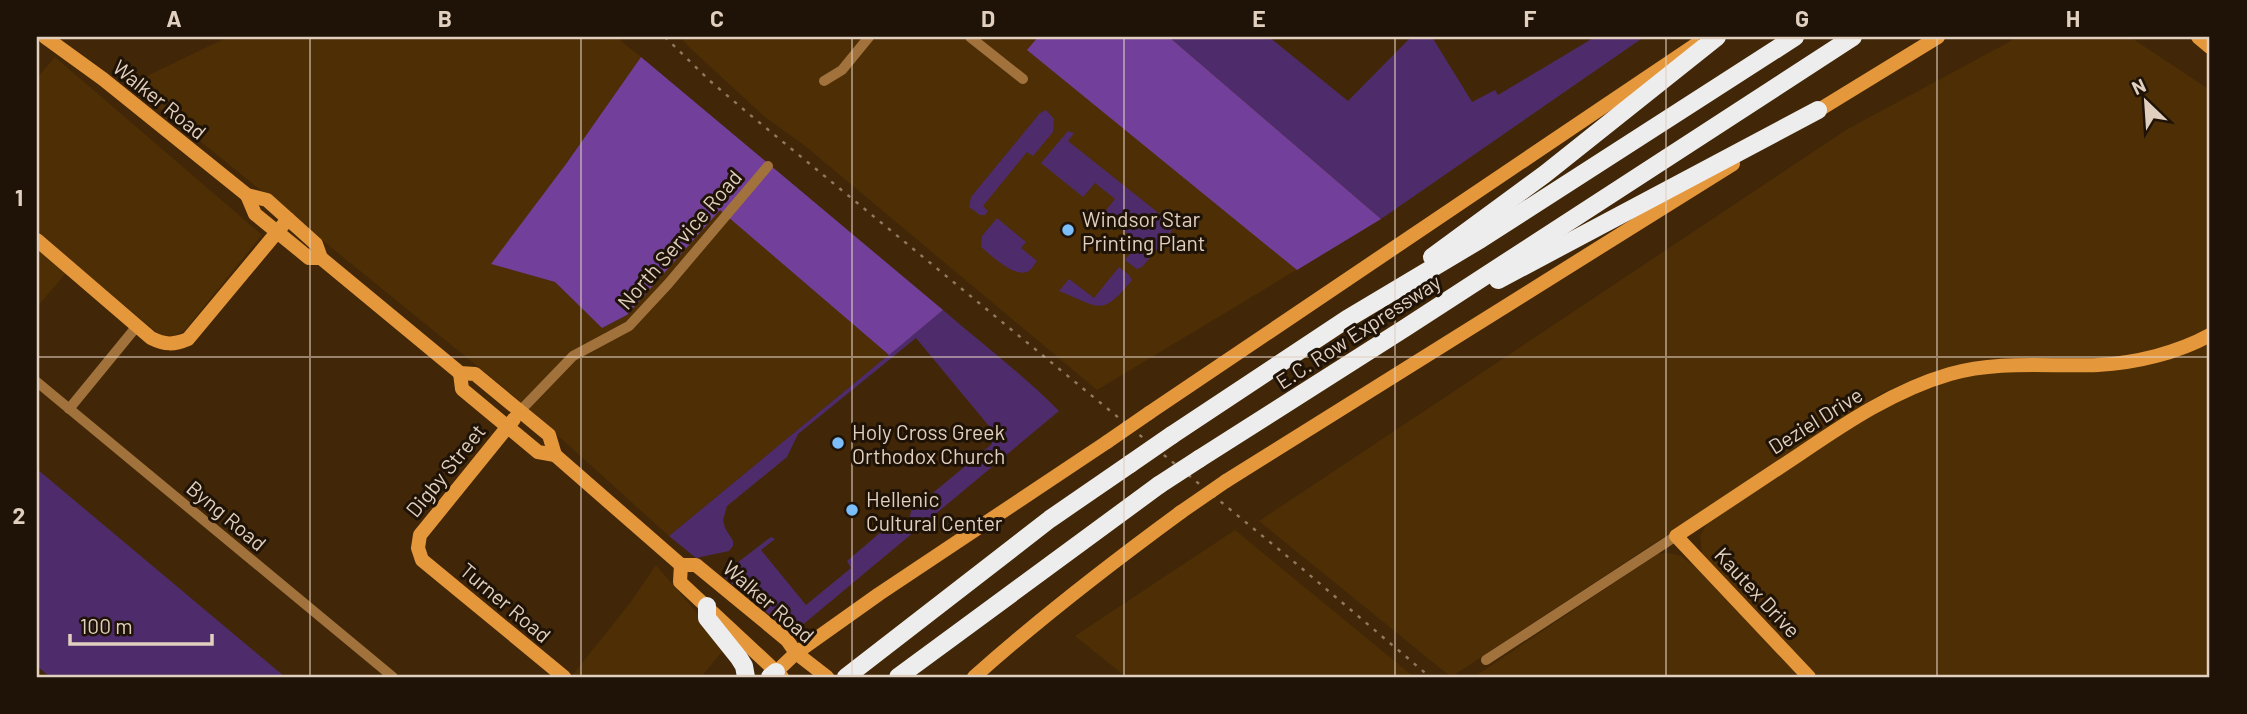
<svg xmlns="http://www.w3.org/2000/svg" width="2247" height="714" font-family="Barlow,sans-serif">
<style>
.built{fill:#4d2e05}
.green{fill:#4e2c6b}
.forest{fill:#72409b}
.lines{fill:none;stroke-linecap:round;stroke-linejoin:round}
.street{stroke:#a2723d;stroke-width:10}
.secondary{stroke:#e5973b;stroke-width:14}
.highway{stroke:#ededed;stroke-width:18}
.rail{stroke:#8f7960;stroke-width:2.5;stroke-dasharray:3.5 7;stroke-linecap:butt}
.secondary-bridge{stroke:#e5973b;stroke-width:14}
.highway-bridge{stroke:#ededed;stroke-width:18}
.grid{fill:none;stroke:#e1d0bf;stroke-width:2;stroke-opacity:0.55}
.poi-dot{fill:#7cbef9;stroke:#1f1307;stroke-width:2.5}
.labels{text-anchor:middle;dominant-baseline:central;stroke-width:6;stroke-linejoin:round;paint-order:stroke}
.street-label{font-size:21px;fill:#e1d0bf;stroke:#1f1307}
.poi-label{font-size:21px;fill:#e1d0bf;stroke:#1f1307;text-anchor:start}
.neatline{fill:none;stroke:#e1d0bf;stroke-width:2.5}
.grid-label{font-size:23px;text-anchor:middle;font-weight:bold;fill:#e1d0bf}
</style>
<rect width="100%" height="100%" fill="#412707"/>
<!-- built -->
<g class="built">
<path d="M228 37H616L641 57 566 164 492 264 555 282 602 328 627 315 720 209 889 355 669 536 514 396 130 84Z"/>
<path d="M680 37H1169L1381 219 1097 390 804 145 766 118 689 47Z"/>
<path d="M2018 37H2130L2210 90V328L2172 345 2128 356 1934 372 1884 392 1451 677 1259 521 1846 130Z"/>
<path d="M55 57 262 235 184 331 171 337 160 335 74 264 37 307V78Z"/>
<path d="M2210 343V677H1818L1702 554 1700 536 1709 520 1890 402 1956 378 1992 372 2149 363Z"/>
<path d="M1235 530 1414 677H1126L1075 636Z"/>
<path d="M1669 553 1681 556 1701 571 1801 677H1474L1657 554Z"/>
<path d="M656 565 726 647 701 677H571L630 603Z"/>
</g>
<!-- green -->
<g class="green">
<path d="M1169 37H1269L1348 101 1411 37H1432L1472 102 1495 90 1498 95 1595 37H1644L1381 219Z"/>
<path d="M1046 110 1054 119 1053 132 1033 156 1027 152 983 206 988 211 985 215H980L969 207 971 197 1040 113Z"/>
<path d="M1068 131 1074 133 1068 141 1161 215 1167 208C1171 212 1177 215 1176 222 1174 232 1150 257 1142 267L1137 269 1125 260 1139 243 1103 214 1115 199 1095 183 1083 197 1041 163Z"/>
<path d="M997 218 1026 242 1021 248 1037 261C1034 264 1033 268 1030 270 1017 281 991 255 981 247L982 236Z"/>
<path d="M1119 267 1129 275 1132 280C1101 318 1100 307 1059 291L1069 279 1094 298Z"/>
<path d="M943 310C982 344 1024 375 1059 411L800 627 789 629 782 625 724 577 729 569 771 537 775 539 761 550 806 605 851 568 847 561 895 520 909 521 911 511 992 444 987 437 993 431 916 338 798 434 787 457 727 506 723 520 725 528 733 541V546L729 551 696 558 669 536Z"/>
<path d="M37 469 285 677H50L37 666Z"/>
</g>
<!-- forest -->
<g class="forest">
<path d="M1038 37H1169L1381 219 1297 270 1027 50Z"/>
<path d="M641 57 943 310 889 355 720 210 627 315 602 328 555 282 491 264 566 164Z"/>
</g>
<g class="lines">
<!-- street -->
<g class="street">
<path d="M970 37 1023 79"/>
<path d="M824 81 842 70 869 37"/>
<path d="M37 382 393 677"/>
<path d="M69 409 137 326"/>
<path d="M520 411 573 356 629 326 668 284 768 166"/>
<path d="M1486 660 1676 536"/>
</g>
<!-- secondary -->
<g class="secondary">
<path d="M45 37 103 79 247 195 267 200 316 244 321 258 460 373 475 374 549 435 555 455"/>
<path d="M2198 37 2210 47"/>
<path d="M1809 116 1938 37"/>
<path d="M247 195 255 214 309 258H321"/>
<path d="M37 240 151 338C165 345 174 345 188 339L288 219"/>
<path d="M460 373 462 389 538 452 555 455 681 565H696L787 640 796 653 827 677"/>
<path d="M1149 413 1695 45"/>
<path d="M514 419 420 535 418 548 422 560 564 677"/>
<path d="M1226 481 1733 164"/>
<path d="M681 565 680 582 782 677"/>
<path d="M776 672 796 653 879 594 1107 442"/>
<path d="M974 677C1040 618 1110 564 1181 512"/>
<path d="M1809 677 1676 536C1718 508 1759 481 1800 454 1847 422 1895 390 1950 374 1999 360 2049 367 2098 365 2136 363 2177 353 2210 335"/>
</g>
<!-- highway -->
<g class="highway">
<path d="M1432 257 1545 174 1717 37"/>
<path d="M1498 280 1818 110"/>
<path d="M1172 435 1347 319 1481 239 1795 37"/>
<path d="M1199 459 1405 328 1853 37"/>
<path d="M707 606V618L739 658 744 666 746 677"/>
<path d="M770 677 776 672"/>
<path d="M846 677 1050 519 1130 464"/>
<path d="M898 677 1159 485"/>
</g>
<!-- rail -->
<path class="rail" d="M665 37 710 81 749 114 1299 566 1430 677"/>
<!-- secondary-bridge -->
<g class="secondary-bridge">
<path d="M1107 442 1149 413"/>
<path d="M1181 512 1226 481"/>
</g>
<!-- highway-bridge -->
<g class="highway-bridge">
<path d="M1130 464 1172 435"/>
<path d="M1159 485 1199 459"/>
</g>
</g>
<!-- grid -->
<path class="grid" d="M310 37V677M581 37V677M852 37V677M1124 37V677M1395 37V677M1666 37V677M1937 37V677M37 357H2210"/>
<!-- markers -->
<g class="poi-dot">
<circle cx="1068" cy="230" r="7"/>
<circle cx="838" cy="443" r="7"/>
<circle cx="852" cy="510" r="7"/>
</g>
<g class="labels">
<!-- street labels -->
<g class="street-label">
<text transform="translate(160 99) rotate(39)">Walker Road</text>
<text transform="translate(679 239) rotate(-49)">North Service Road</text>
<text transform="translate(1358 331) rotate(-33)">E.C. Row Expressway</text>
<text transform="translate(1815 420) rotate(-32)">Deziel Drive</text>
<text transform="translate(445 470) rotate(-51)">Digby Street</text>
<text transform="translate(227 515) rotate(40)">Byng Road</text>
<text transform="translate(1758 592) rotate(47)">Kautex Drive</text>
<text transform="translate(769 601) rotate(41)">Walker Road</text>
<text transform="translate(506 602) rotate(40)">Turner Road</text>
</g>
<!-- poi labels -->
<g class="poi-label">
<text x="1082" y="218">Windsor Star<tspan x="1082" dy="24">Printing Plant</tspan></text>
<text x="852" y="431">Holy Cross Greek<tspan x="852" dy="24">Orthodox Church</tspan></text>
<text x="866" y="498">Hellenic<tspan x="866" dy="24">Cultural Center</tspan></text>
</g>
</g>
<!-- border -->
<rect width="2247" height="714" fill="none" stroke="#1f1307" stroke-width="77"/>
<!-- north arrow -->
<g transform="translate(2146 102) rotate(335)" stroke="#1f1307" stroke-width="5" paint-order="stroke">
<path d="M0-5L12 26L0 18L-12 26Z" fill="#e1d0bf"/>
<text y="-10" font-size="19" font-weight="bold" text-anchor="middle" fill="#e1d0bf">N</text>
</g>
<!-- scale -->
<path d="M70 634v10h142v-10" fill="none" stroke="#e1d0bf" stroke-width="3.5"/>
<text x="80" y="634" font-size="21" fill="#e1d0bf" stroke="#1f1307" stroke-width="5" paint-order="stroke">100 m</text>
<rect x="38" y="38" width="2170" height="638" class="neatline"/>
<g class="grid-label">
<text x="174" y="27">A</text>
<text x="445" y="27">B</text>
<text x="717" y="27">C</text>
<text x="988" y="27">D</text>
<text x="1259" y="27">E</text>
<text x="1530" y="27">F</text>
<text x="1802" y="27">G</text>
<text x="2073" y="27">H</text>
<text x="19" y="206">1</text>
<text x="19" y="524">2</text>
</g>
</svg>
